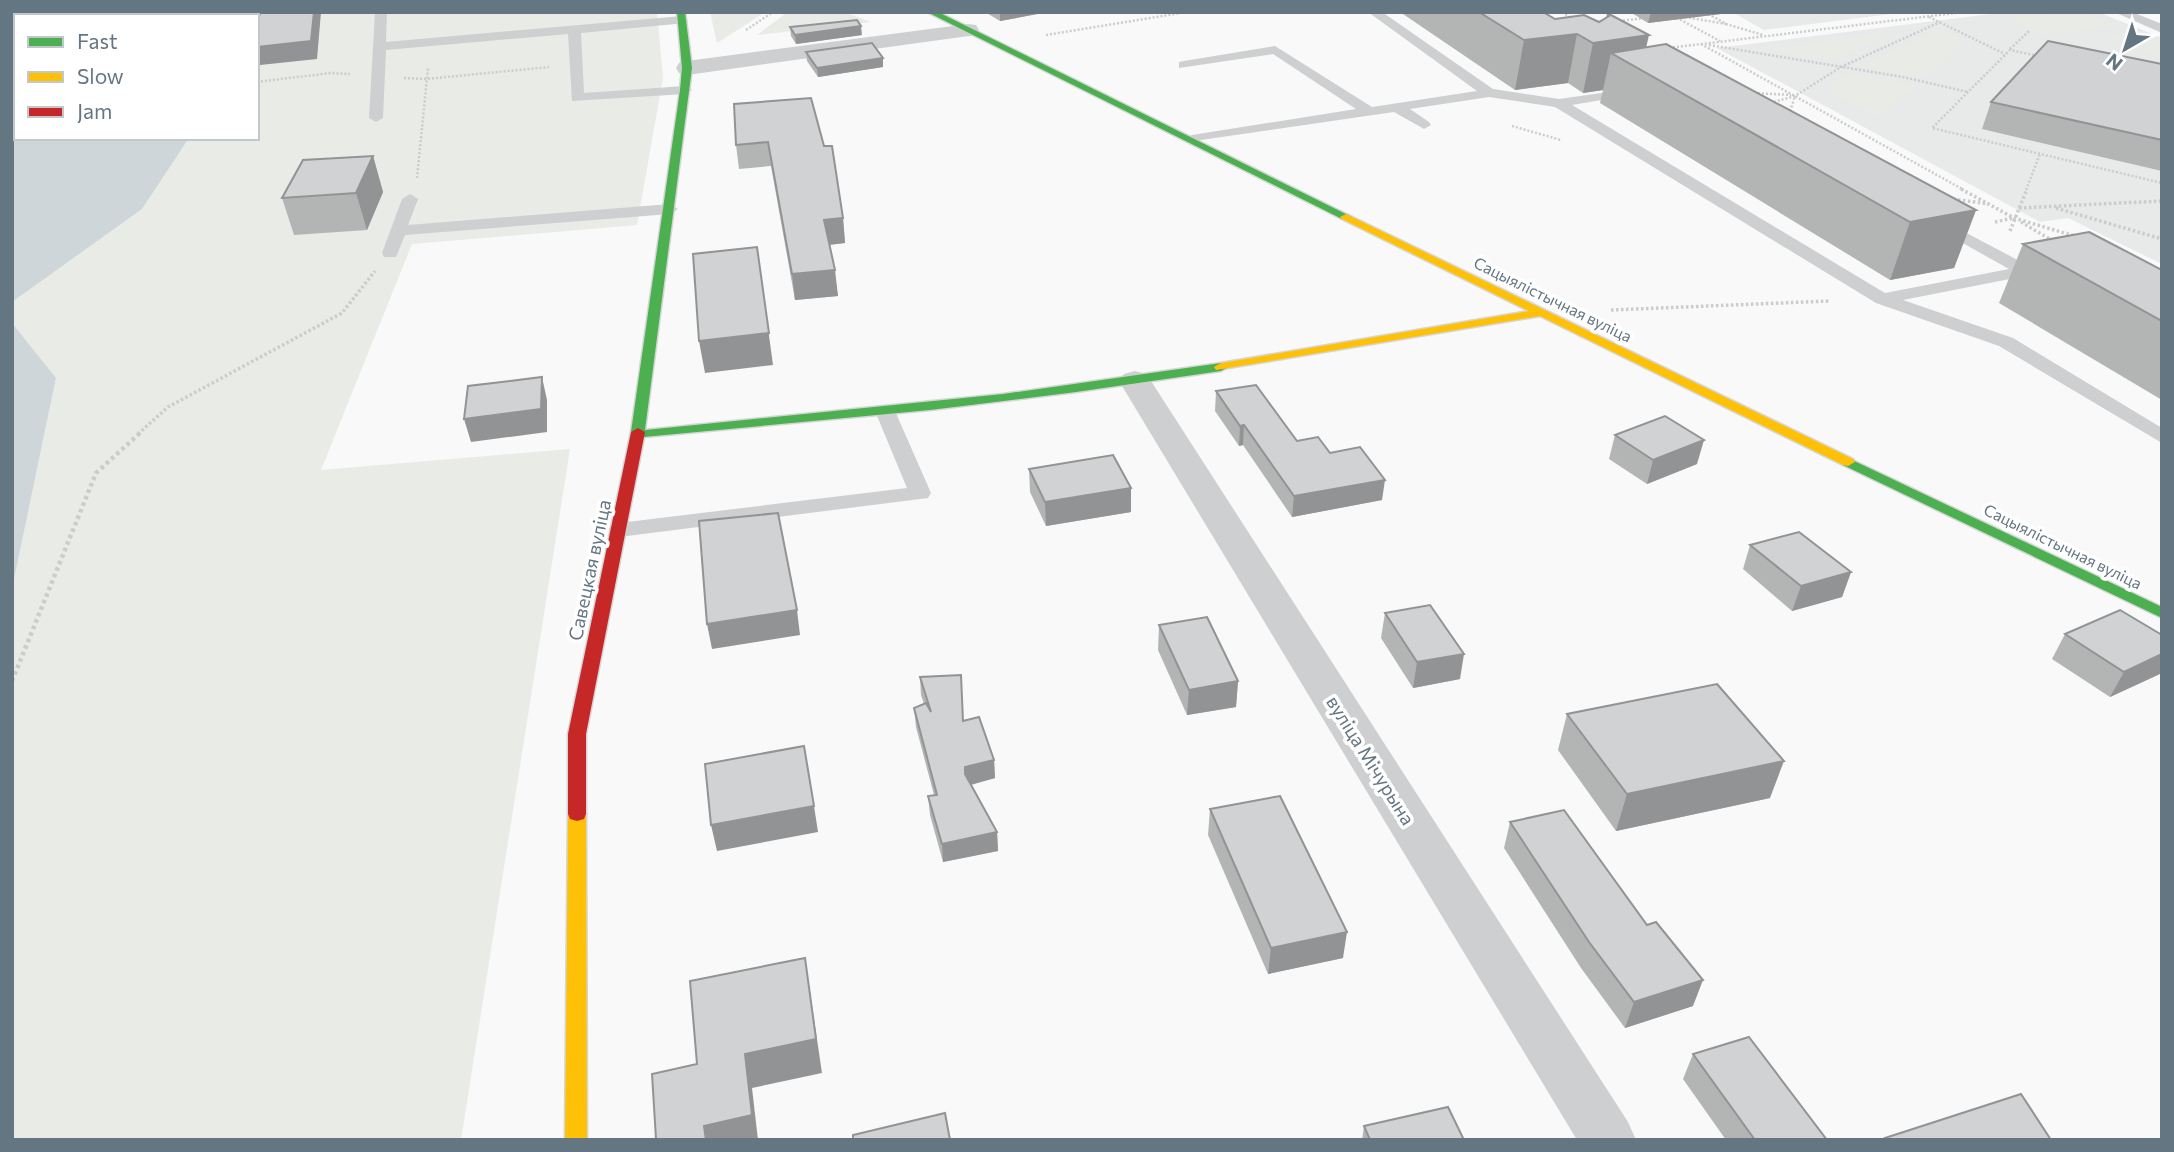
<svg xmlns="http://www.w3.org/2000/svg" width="2174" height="1152" font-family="Commissioner,sans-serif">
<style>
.built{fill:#e8e9e9}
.green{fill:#e8ebe6}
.water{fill:#ced6d9}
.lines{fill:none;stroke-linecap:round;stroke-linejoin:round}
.fast-casing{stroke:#d5d6d7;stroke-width:3}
.slow-casing{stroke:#d5d6d7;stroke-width:3}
.jam-casing{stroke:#d5d6d7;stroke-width:3}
.path-far2{stroke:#cbcccd;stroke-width:2.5;stroke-dasharray:2 2;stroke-linecap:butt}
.path-far1{stroke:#cbcccd;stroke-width:3.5;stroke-dasharray:2.5 2.5;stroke-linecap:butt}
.path{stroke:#cbcccd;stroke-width:4.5;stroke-dasharray:3.5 3.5;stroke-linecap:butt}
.lane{fill:#cecfd0;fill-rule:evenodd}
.street{fill:#cecfd0;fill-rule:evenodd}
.fast{fill:#4caf50;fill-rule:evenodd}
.slow{fill:#ffc107;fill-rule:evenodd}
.jam{fill:#c62828;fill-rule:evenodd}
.wall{fill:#b3b5b5}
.shaded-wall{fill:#929394}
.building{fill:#d0d2d3;stroke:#929394;stroke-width:2}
.labels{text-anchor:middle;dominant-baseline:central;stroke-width:7;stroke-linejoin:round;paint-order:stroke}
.far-street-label{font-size:16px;fill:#657683;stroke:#fff}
.street-label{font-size:19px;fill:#657683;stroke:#fff}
</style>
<rect width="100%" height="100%" fill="#f9f9f9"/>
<!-- built -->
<g class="built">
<path d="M1732 12H1907L1764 30Z"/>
<path d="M2007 12H2098L2162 38V264L2068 218 2040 222 1717 48Z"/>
</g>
<!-- green -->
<g class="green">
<path d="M219 12H657L663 78 637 225 412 244 321 470 570 449 461 1140H12V589L56 378 12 323V302L142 209 189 138H257V16H218Z"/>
<path d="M710 12H761V15L717 43Z"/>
<path d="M802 12H844L871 22 757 35 785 14Z"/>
<path d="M2060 12H2083L2116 26 2041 35 2004 19Z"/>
<path d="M1940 29 1965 42 1925 78 1860 67Z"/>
<path d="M1893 32 1833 61 1765 50Z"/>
<path d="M2134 32 2162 43V59L2106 36Z"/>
<path d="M1850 73 1917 85 1880 117 1825 89Z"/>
</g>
<!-- water -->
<g class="water">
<path d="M12 12H219L218 16H16V138H189L142 209 12 302Z"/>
<path d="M12 323 56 378 12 589Z"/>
</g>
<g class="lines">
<!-- fast casing -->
<g class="fast-casing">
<g id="fast">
<path d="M677 12H685L692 68 645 430 1003 394 1221 363 1228 367 1221 371 1076 392 930 410 633 438 631 432 680 90 682 68Z"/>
<path d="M927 12H938L1352 217 1342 219Z"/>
<path d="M1848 458 2162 607V618L1843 465 1841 462Z"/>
</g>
</g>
<!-- slow casing -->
<g class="slow-casing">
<g id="slow">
<path d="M1346 214 1853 459 1855 462 1848 466 1843 465 1540 316 1216 370 1214 367 1221 363 1529 311 1342 219 1340 217Z"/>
<path d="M577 807 584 809 586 814 587 1140H565L568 814 570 809Z"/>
</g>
</g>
<!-- jam casing -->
<g class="jam-casing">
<path id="jam" d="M638 428 645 432 586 734V814L584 819 577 821 570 819 568 814V734L631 432Z"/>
</g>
<!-- path-far2 -->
<g class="path-far2">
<path d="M253 12V16"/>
<path d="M1562 12 1573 19"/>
<path d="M1666 12 1720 41"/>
<path d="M1705 12 1726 24 1763 35"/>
<path d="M231 16 232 12"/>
<path d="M1685 17 1726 24"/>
<path d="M1929 17 2005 54"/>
<path d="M1619 21 1645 18"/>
<path d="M746 30 773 12"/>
<path d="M1046 35 1187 12"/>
<path d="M1701 44 1964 190"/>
<path d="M1709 45 1903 77 1968 92"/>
<path d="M1669 48 1964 12"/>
<path d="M2010 49 2030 30"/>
<path d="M2038 56 2010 50 1932 128 2162 183"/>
<path d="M404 78 426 79 549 67"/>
<path d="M257 82 330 73 350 74"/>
<path d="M1754 93 1791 95"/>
<path d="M1770 103 1795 96 1841 67 1940 22"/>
<path d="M1789 115 1795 96"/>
<path d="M1512 126 1561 140"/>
<path d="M417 178 428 68"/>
<path d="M2026 190 2040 154"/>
</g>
<!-- path-far1 -->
<g class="path-far1">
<path d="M1961 189 2014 218 2078 237"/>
<path d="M1953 199 1989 204"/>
<path d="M2019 208 2162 201"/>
<path d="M2056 208 2162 239"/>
<path d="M1995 222 2013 218"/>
<path d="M2021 222 2053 241"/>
<path d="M2010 231 2027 189"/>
<path d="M1611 310 1829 301"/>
<path d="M138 434 168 407 342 313 375 271"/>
</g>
<!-- path -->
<path class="path" d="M12 681 96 473 140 433"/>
<!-- lane -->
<g class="lane">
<path d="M375 12H387L386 42 682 16 688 20 686 23 581 33 584 93 685 86 692 90 685 94 572 101 568 34 386 50 383 118 376 122 369 118Z"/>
<path d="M1368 12H1382L1493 89 1559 99 1637 88V94L1572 105 1885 293 2009 269 1934 227 1932 224 1940 219 2029 266 2047 269 2050 273 2041 278 2025 276 1903 300 2013 338 2162 428V443L1999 346 1876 303 1555 107 1489 97 1410 109 1429 122 1431 125 1424 129 1394 112 1187 142 1185 139 1192 135 1356 109 1273 54 1179 68V62L1184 61 1275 46 1372 107 1477 91Z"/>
<path d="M2114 12H2132L2162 24V33Z"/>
<path d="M410 194 418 199 408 225 670 204 678 209 670 214 405 235 396 257H384L382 253 402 199Z"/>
<path d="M885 405 892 407 895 411 931 493 928 498 619 537 611 535 608 530 611 525 619 523 907 488 875 411 878 407Z"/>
</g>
<!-- street -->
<g class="street">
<path d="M968 24 976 25 979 30 976 35 687 75 679 73 676 68 679 63 687 61Z"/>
<path d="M1135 371 1146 374 1151 381 1628 1122 1636 1140H1577L1119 381 1124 374Z"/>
</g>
<!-- fast -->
<use href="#fast" class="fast"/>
<!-- slow -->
<use href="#slow" class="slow"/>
<!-- jam -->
<use href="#jam" class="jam"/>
</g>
<!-- wall -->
<g class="wall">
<path d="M985 12H1048L1000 21Z"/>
<path d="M1400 12H1543L1555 19 1599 22 1606 18 1607 13 1646 47 1976 210 1954 268 1890 280 1600 103 1603 90 1583 93 1568 83 1515 90Z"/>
<path d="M1630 12H1737L1648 23Z"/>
<path d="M790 27 862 35 796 44 791 36Z"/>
<path d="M806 52 883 67 818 77 807 61Z"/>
<path d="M2162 64V171L1982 129 1991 102Z"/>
<path d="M734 104 843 218 845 243 829 245 838 296 795 300 771 166 739 169 736 145Z"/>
<path d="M373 156 383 192 367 230 294 235 282 198Z"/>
<path d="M2023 244 2162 270V400L1999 303Z"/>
<path d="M1216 391 1297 441 1330 453 1382 500 1292 517 1243 445 1239 446 1215 411Z"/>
<path d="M1615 435 1697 464 1647 484 1609 459Z"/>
<path d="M1029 469 1131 488V512L1046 526 1030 492Z"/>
<path d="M1750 545 1851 572 1842 597 1792 611 1743 569Z"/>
<path d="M1385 613 1460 679 1413 688 1381 638Z"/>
<path d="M1159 625 1238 681 1236 707 1187 715 1158 650Z"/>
<path d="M2065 634 2162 635V673L2110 697 2052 659Z"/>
<path d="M920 677 964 721 994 760 995 778 971 785 997 832 998 851 943 862 930 815 928 796 934 795 916 727 914 708 924 704 921 695Z"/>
<path d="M1567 714 1770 798 1616 831 1558 750Z"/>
<path d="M1210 809 1343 958 1268 974 1208 835Z"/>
<path d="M1510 822 1693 1006 1625 1028 1581 968 1504 848Z"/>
<path d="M1693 1054 1827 1140H1726L1683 1079Z"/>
<path d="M1364 1126 1464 1140H1362Z"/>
</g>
<!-- shaded-wall -->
<g class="shaded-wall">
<path d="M314 12H321L317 59 260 65 257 58V47Z"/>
<path d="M1000 12H1048L1000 21Z"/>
<path d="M1651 12H1737L1648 23Z"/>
<path d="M861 26 862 35 796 44 795 35Z"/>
<path d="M1577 34 1568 83 1515 90 1524 40Z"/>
<path d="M1649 35 1641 70 1611 53 1603 90 1583 93 1593 43Z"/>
<path d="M883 58V67L818 77 817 68Z"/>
<path d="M373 156 383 192 367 230 356 193Z"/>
<path d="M1976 210 1954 268 1890 280 1910 222Z"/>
<path d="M843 218 845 243 827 245 824 220Z"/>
<path d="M757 247 773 365 705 373 699 341Z"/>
<path d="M835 270 838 296 795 300 792 274Z"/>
<path d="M542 377 547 400V432L471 442 464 419Z"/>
<path d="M1244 425 1243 445 1239 446 1240 426Z"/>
<path d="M1704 440 1697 464 1647 484 1653 460Z"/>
<path d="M1385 480 1382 500 1292 517 1294 496Z"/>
<path d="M1131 488V512L1046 526 1045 502Z"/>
<path d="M1851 572 1842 597 1792 611 1801 586Z"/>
<path d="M797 610 800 635 712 649 707 624Z"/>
<path d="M1464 654 1460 679 1413 688 1417 662Z"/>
<path d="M2162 654V673L2110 697 2124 672Z"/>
<path d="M1238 681 1236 707 1187 715 1189 690Z"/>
<path d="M994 760 995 778 966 786 965 767Z"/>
<path d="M1784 761 1770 798 1616 831 1627 794Z"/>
<path d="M814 806 818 832 717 851 711 825Z"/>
<path d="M997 832 998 851 943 862 942 844Z"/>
<path d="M1347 932 1343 958 1268 974 1271 948Z"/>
<path d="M805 958 822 1073 752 1088 758 1140H706L704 1126 745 1054Z"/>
<path d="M1703 980 1693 1006 1625 1028 1634 1002Z"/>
</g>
<!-- building -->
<g class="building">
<path d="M260 12H314L311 41 257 47V28Z"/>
<path d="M1479 12H1543L1555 19 1584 15 1599 22 1609 16 1607 13 1649 35 1593 43 1577 34 1524 40Z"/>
<path d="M857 20 861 26 795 35 790 27Z"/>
<path d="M2048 41 2162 64V140L1991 102Z"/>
<path d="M872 43 883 58 817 68 806 52Z"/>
<path d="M1666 44 1976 210 1910 222 1611 53Z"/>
<path d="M811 98 824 146H832L843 218 824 220 835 270 792 274 768 142 736 145 734 104Z"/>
<path d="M373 156 356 193 282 198 303 160Z"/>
<path d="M2089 232 2162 270V321L2023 244Z"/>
<path d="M757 247 769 333 699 341 693 254Z"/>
<path d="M542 377 541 409 464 419 468 386Z"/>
<path d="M1256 385 1297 441 1318 437 1330 453 1360 447 1385 480 1294 496 1244 425 1240 426 1216 391Z"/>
<path d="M1665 416 1704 440 1653 460 1615 435Z"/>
<path d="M1113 455 1131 488 1045 502 1029 469Z"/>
<path d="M778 513 797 610 707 624 699 521Z"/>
<path d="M1799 532 1851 572 1801 586 1750 545Z"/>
<path d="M1430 605 1464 654 1417 662 1385 613Z"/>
<path d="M2120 610 2162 635V654L2124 672 2065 634Z"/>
<path d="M1207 617 1238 681 1189 690 1159 625Z"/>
<path d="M961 675 963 721 979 717 994 760 965 767V774L997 832 942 844 928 796 937 795 914 708 926 703 931 712 920 677Z"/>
<path d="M1717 684 1784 761 1627 794 1567 714Z"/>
<path d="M804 746 814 806 711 825 705 764Z"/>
<path d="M1280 796 1347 932 1271 948 1210 809Z"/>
<path d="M1564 810 1647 925 1656 922 1703 980 1634 1002 1589 942 1510 822Z"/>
<path d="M805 958 816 1039 745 1054 752 1115 704 1126 706 1140H652L656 1139 652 1074 697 1064 690 981Z"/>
<path d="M1749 1037 1827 1140H1755L1693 1054Z"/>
<path d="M2021 1094 2051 1140H1887L1885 1138Z"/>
<path d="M1448 1107 1464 1140H1370L1364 1126Z"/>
<path d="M945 1113 950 1140H853V1135Z"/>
</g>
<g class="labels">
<!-- far-street labels -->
<g class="far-street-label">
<text transform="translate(1553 299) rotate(26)">Сацыялістычная вуліца</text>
<text transform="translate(2063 546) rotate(26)">Сацыялістычная вуліца</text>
</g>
<!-- street labels -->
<g class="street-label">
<text transform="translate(589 570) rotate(-78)">Савецкая вуліца</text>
<text transform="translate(1371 760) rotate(58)">вуліца Мічурына</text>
</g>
</g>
<!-- border -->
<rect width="2174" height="1152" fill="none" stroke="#657683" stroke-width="28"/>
<!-- legend -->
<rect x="14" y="14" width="245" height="126" fill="#ffffff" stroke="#c1c8cd" stroke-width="2"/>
<rect x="28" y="37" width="35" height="10" fill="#4caf50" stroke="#c1c8cd" stroke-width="2"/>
<text x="77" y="49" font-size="21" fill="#657683">Fast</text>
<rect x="28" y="72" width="35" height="10" fill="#ffc107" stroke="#c1c8cd" stroke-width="2"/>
<text x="77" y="84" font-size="21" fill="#657683">Slow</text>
<rect x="28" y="107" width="35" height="10" fill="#c62828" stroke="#c1c8cd" stroke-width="2"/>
<text x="77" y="119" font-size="21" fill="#657683">Jam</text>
<!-- north arrow -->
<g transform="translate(2125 49) rotate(219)" stroke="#ffffff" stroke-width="5" paint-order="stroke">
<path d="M0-5L12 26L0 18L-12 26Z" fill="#657683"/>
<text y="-10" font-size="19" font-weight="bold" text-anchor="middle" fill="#657683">N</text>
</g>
</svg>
